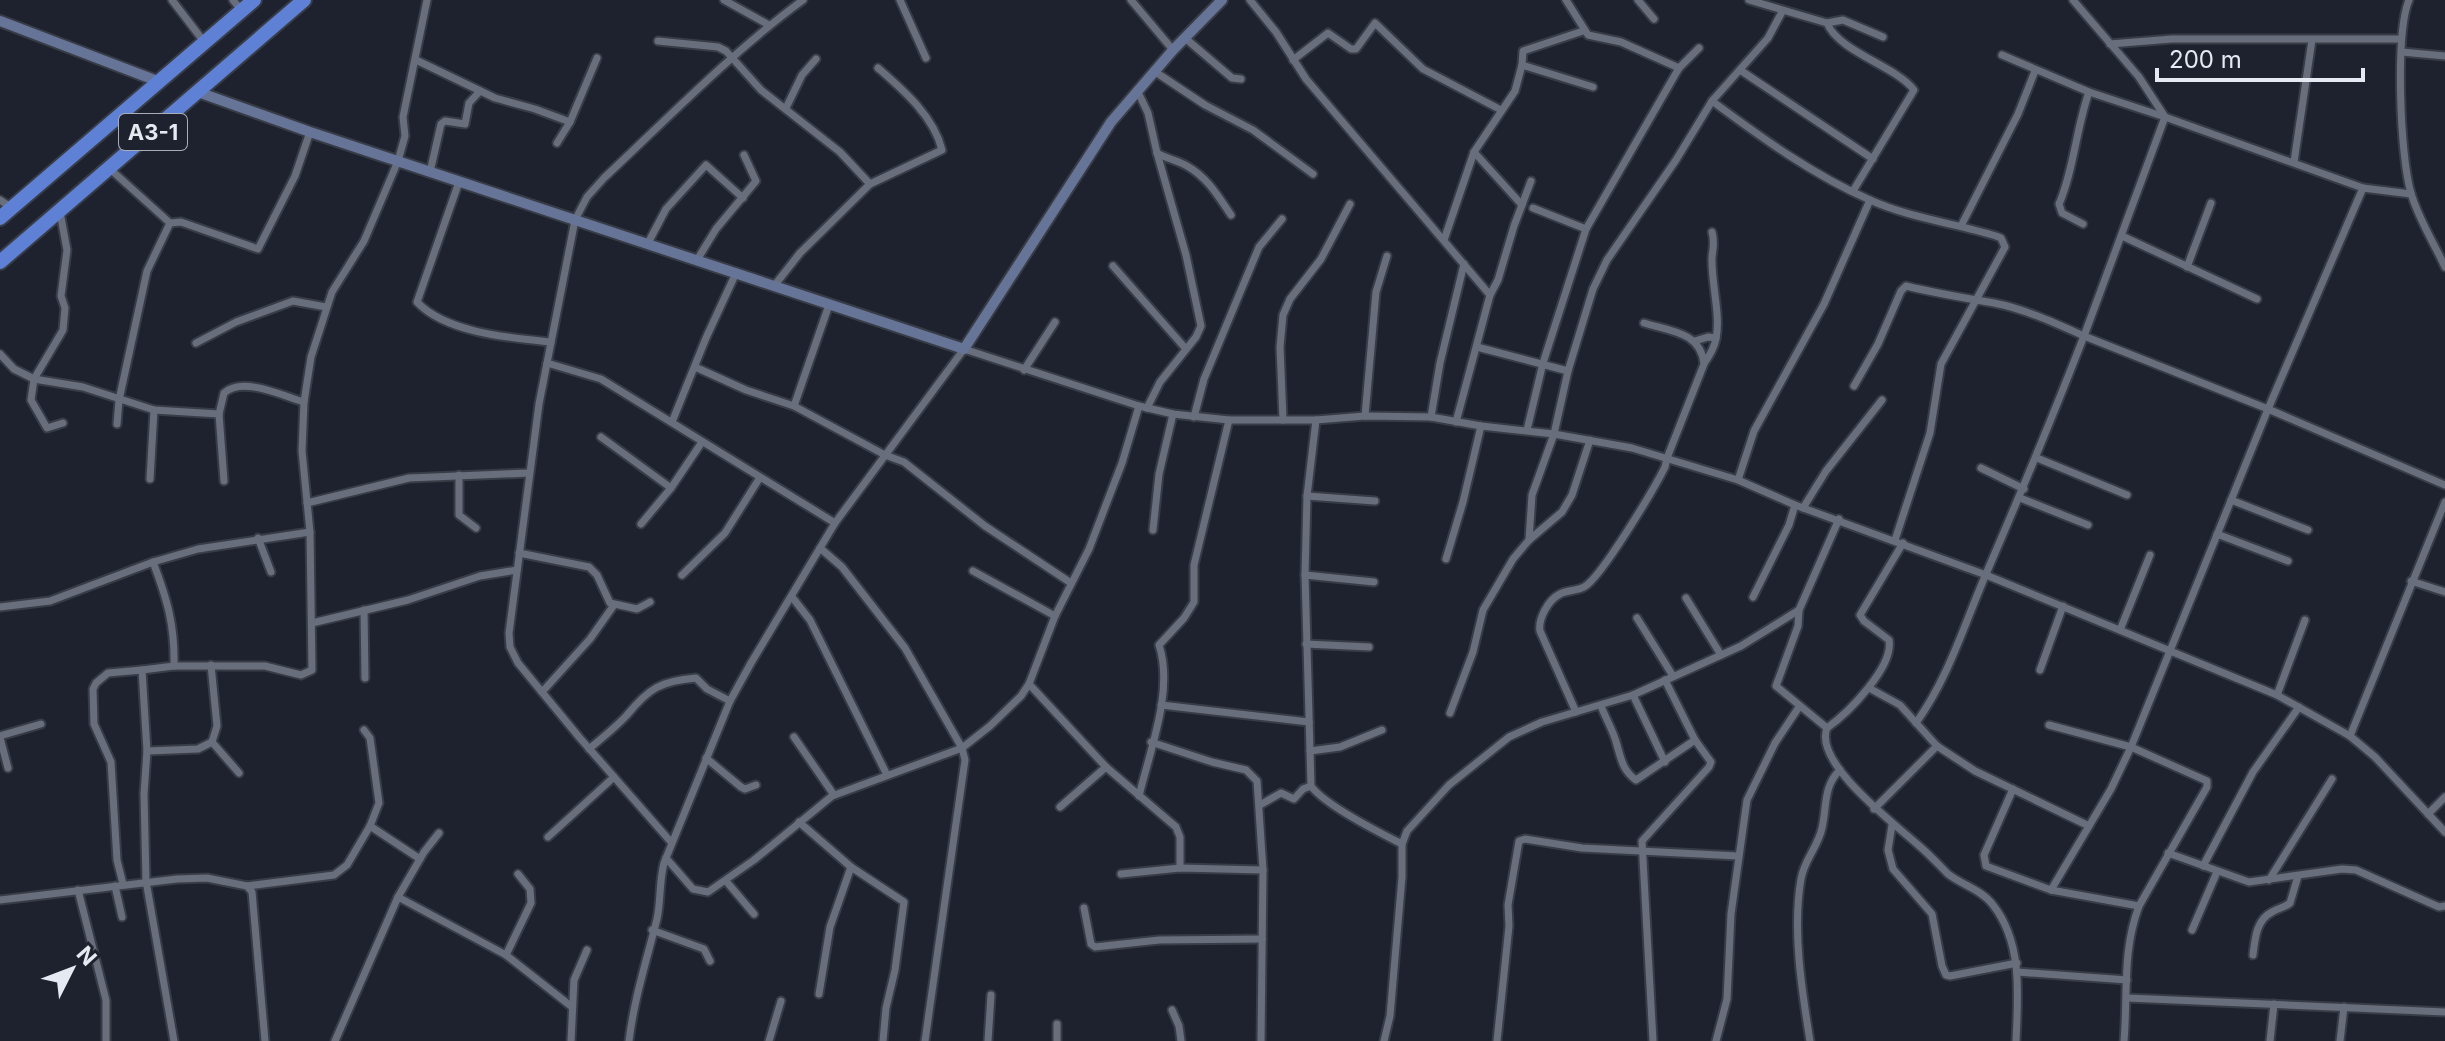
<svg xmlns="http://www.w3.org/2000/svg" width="2445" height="1041" font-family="Inter,sans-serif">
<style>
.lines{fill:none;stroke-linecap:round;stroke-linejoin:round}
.street-casing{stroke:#383c46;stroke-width:11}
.secondary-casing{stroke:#383c46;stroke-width:14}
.highway-casing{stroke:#383c46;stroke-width:18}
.street{stroke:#686e7c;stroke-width:7}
.secondary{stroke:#657497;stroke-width:10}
.highway{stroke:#5f81d5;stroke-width:14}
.labels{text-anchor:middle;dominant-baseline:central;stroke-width:7;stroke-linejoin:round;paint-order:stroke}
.shield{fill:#1d222e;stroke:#a9adb6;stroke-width:2}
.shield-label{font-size:22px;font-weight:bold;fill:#e5e9f1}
</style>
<rect width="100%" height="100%" fill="#1d222e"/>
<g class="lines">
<!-- street casing -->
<g class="street-casing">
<g id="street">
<path d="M172 0 205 43"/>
<path d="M233 0 242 11"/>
<path d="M724 0 769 25"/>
<path d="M900 0 926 58"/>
<path d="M1131 0 1173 50"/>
<path d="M1250 0 1276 32 1306 79 1490 295 1456 422"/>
<path d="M1566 0 1588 35 1621 42 1679 68 1699 48"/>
<path d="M1638 0 1654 19"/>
<path d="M1749 0 1827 23 1843 20 1883 37"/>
<path d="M2073 0 2139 77 2165 117 2363 188"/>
<path d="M2409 0C2395 34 2400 156 2411 193 2418 218 2434 243 2445 267"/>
<path d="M1827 23C1839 52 1896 66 1914 90L1853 191"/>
<path d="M1185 38 1232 78 1241 79"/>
<path d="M658 41 718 47 726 51 761 90 840 152 870 184 800 253 774 286"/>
<path d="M2110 44 2172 39H2401"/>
<path d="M2402 52 2445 56"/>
<path d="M416 60 495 98 535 109 570 122"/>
<path d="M1293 60 1328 33 1351 49H1356L1375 23 1423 69 1501 110"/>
<path d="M1522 65 1593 87"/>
<path d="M1740 70 1873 159"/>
<path d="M1154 71 1205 105 1253 130 1313 174"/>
<path d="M1137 90 1148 113 1157 153 1186 255 1201 326 1196 337 1160 382 1147 408"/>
<path d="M1712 101C1762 138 1813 175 1870 200 1910 218 1954 223 1996 236L2001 238 2005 247 1941 364 1930 433 1895 540"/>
<path d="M786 108 802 75 816 59"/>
<path d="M557 143 570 122 597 58"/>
<path d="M1474 152 1522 205"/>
<path d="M1157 153C1167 159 1177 160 1187 166 1208 178 1218 196 1231 215"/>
<path d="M2294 162 2312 40"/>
<path d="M110 169 170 223 181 222 258 249 295 176 310 132"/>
<path d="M430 172 441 124 445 121 465 124 469 103 480 91"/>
<path d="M459 182 417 302C446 333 511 338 551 342"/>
<path d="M870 184 942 150C934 116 902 89 878 68"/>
<path d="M2411 194 2363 188 2268 409 2445 485"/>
<path d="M0 200 12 208"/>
<path d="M1533 208 1586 229"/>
<path d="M60 212 67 250 61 296 65 308 63 330 34 379 31 400 47 428 63 423"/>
<path d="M2083 224 2062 213 2059 204C2074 169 2076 129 2089 92"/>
<path d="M1961 226 2018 114 2035 71"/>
<path d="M2122 236 2257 299"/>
<path d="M1444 240 1474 152 1515 91 1522 65 1523 51 1583 31"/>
<path d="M648 243 666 209 706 165 743 198"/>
<path d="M697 260 716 229 756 181 744 155"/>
<path d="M1113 266 1186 349"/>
<path d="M2187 267 2211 203"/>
<path d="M1490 295 1498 280 1514 226 1531 181"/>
<path d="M1695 341 1708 337 1716 338"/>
<path d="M196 343 236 322 293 301 326 307"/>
<path d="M1477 347 1568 371"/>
<path d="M0 354 14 369 34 379 83 387 154 410 219 414"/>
<path d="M1705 362C1710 355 1714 348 1716 339 1721 315 1711 283 1712 257 1713 248 1715 242 1712 232"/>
<path d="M547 363 601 379 835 523"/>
<path d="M695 367 746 390 794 406 885 455 904 462 985 526 1071 583"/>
<path d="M1024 370 1055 322"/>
<path d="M1854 386 1878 344 1901 291 1906 286C1935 293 1964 298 1994 303 2025 309 2055 323 2084 336L2165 117 2089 92 2002 55"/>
<path d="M794 406 829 305"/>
<path d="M1365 416 1376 292 1387 256"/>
<path d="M1194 417 1204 379 1259 247 1282 219"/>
<path d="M1431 417 1440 363 1464 264"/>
<path d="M1283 420 1280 347 1283 315 1290 299 1321 259 1350 204"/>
<path d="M1316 420 1307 496 1305 575 1311 786C1324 804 1380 833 1402 844"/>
<path d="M672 422 706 338 736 273"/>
<path d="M117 424 119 400 147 271 170 223"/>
<path d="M1527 430 1543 363 1586 229 1679 68"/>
<path d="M601 437 671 488"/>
<path d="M2037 458 2127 495"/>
<path d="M1981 468 2024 489"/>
<path d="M459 475V515L476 528"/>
<path d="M150 479 154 410"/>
<path d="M1738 480 1754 431 1824 304 1870 200"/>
<path d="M224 481 219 414 224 393C243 376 283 396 304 402"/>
<path d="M1307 496 1375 501"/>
<path d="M2020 498 2088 525"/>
<path d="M2231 500 2308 530"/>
<path d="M307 503 409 478 529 473"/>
<path d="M1803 508 1826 471 1882 400"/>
<path d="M641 524 671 488 702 442"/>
<path d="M1153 530 1159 474 1173 414"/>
<path d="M2217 534 2288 561"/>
<path d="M258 538 271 572"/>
<path d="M1529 540 1532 495 1554 434 1568 371 1593 289 1607 260 1676 160 1712 101 1768 38 1782 12"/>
<path d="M1903 543 1860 615 1864 621 1889 640C1894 667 1848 713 1827 728 1813 763 1895 824 1917 844 1928 853 1938 864 1948 874 1962 885 1982 890 1993 905 2023 943 2018 996 2016 1041"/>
<path d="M820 548 842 567 905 648 962 748 965 760 925 1041"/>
<path d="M519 553 589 567 597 575 610 603 637 609 650 602"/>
<path d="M1446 559 1463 502 1481 426"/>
<path d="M153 562C167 599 175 625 174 666L142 670 147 751 144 794 146 881 174 1041"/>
<path d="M973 571 1055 616"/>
<path d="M682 575 725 533 759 479"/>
<path d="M1305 575 1374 582"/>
<path d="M2411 581 2445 592"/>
<path d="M792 597 810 620 887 775"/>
<path d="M1753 597 1789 525 1795 505"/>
<path d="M1686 598 1721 655"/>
<path d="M0 607 50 601 153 562 198 549 310 532"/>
<path d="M364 610 365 678"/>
<path d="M1799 610 1798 626 1776 686 1827 728"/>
<path d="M1637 618 1673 676"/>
<path d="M312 623 408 600 480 576 517 570"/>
<path d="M2120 630 2150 555"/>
<path d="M1306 644 1369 647"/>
<path d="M174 666H265L301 675 312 670 310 532 302 451 304 402 311 357 332 292 364 241 398 161 405 136 403 117 427 0"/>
<path d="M2040 670 2063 606"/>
<path d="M1029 684 1106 767 1176 827 1180 837V868"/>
<path d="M1869 688 1900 705 1937 746 1975 771 2089 826"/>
<path d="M542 692 590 639 614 605"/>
<path d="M1633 695 1665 762"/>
<path d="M2277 695 2305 620"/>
<path d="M1161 705 1309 722"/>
<path d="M1601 706C1606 719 1614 732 1617 745 1621 759 1623 771 1636 780L1695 740"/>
<path d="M1576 712 1540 631C1538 619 1548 600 1560 594 1567 590 1577 591 1584 587 1601 578 1654 489 1665 467L1667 458 1704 364C1701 332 1670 331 1644 323"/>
<path d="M1450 713 1473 652 1483 610 1513 559 1529 540 1562 512 1572 495 1590 440"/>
<path d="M1916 723C1949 677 1964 625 1986 574 2020 495 2053 416 2084 336L2268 409 2131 747 2111 789 2051 890"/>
<path d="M0 736 41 724"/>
<path d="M2350 736 2445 502"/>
<path d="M794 737 834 795"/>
<path d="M0 738 8 768"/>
<path d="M212 742 239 773"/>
<path d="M1151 742 1212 762 1246 770 1257 781 1263 870 1261 1041"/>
<path d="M589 749C602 738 616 727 627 715 649 688 661 681 696 678L707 689 730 701"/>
<path d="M147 751 198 749 212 742 217 726 211 665"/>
<path d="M1310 751 1340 747 1382 730"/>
<path d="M706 758 741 787 745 789 756 785"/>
<path d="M2013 789 1984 855 1986 866 2051 890 2139 906 2207 787V781L2131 747 2049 725"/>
<path d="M1139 796C1150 750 1174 690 1159 645L1184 618 1194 602V565L1229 420"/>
<path d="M1260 805 1281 793 1294 799 1303 789 1311 786"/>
<path d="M1060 807 1106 767"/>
<path d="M1874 809 1937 746"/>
<path d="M2428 814 2445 797"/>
<path d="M799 822 851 867 904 902 895 970 886 1008 883 1041"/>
<path d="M1892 825 1888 850 1893 869 1932 914 1942 966 1946 975 1950 976 2017 963"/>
<path d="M370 826 420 859"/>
<path d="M548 837 614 777"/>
<path d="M671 842 579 737 518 663 510 647 509 633 539 404 575 220 587 197 604 178C669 117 732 52 803 0"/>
<path d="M2168 853 2249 882 2342 869 2356 870 2439 907 2445 906"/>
<path d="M666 858 693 889 708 892 754 860 832 796 962 748 990 726 1021 696 1029 684 1055 616 1089 549 1122 463 1139 406"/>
<path d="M2203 866 2253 772 2299 707"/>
<path d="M1121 874 1180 868 1263 870"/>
<path d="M2269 880 2332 779"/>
<path d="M726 881 754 914"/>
<path d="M123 884 117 860 111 762 94 724 93 689 96 683 108 673 142 670"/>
<path d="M115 886 122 917"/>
<path d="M247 886 334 875 347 865 370 826 379 803 370 738 364 730"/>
<path d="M78 890 106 1000V1041"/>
<path d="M398 897 506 955 572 1007"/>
<path d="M0 900 177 879 207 878 247 886 252 892 265 1041"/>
<path d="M1084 908 1091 944 1095 947 1159 940 1262 939"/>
<path d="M652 930 704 949 710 961"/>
<path d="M2192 930 2217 872"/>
<path d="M506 955 531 903 530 889 518 874"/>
<path d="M2253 955C2255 939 2256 920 2272 912 2278 908 2284 908 2290 903L2298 876"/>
<path d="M2017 972 2127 980"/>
<path d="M819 994 830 927 851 867"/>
<path d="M2128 998 2445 1012"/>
<path d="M1172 1010 1179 1026 1181 1041"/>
<path d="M1057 1024V1041"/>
<path d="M335 1041 398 897 424 852 439 833"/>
<path d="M571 1041 574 980 587 950"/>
<path d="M629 1041C634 999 647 959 657 919 661 901 659 882 664 863L730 701 751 663 835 523 964 349 1139 406 1173 414 1229 420H1316L1365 416 1431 417 1481 426 1554 434 1632 448 1738 480 1795 505 1986 575 2277 695 2350 736 2375 757 2445 832"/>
<path d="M769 1041 781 1001"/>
<path d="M988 1041 991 995"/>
<path d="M1384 1041 1390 1016 1402 877V844L1407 831 1449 785 1509 737 1542 722 1633 695 1741 646 1799 610 1839 519"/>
<path d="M1497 1041 1509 926 1508 905 1519 841 1525 839 1582 848 1738 856"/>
<path d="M1653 1041 1642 841 1709 767 1711 762 1695 740 1665 680"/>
<path d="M1716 1041 1727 999 1731 914 1747 800 1775 743 1799 707"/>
<path d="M1810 1041C1802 991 1792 930 1801 879 1804 860 1818 847 1822 828 1827 807 1823 786 1840 770"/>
<path d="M2124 1041C2128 994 2122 951 2139 906"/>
<path d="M2270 1041 2274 1004"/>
<path d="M2340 1041 2344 1007"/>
</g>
</g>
<!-- secondary casing -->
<g class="secondary-casing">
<g id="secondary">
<path d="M0 21 160 82"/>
<path d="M198 92 310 132 964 349 1111 122 1173 50 1222 0"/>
</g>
</g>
<!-- highway casing -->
<g class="highway-casing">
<g id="highway">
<path d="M0 218 254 0"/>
<path d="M0 262 304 0"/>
</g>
</g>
<!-- street -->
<use href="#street" class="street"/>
<!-- secondary -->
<use href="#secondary" class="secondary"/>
<!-- highway -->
<use href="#highway" class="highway"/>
</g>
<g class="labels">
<!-- shield labels -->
<rect class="shield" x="119" y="114" width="68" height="36" rx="6"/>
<g class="shield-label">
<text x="153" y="132">A3-1</text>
</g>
</g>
<!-- north arrow -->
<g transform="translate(72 969) rotate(48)" stroke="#1d222e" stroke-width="6" paint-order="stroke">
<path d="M0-6L14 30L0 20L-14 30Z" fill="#e5e9f1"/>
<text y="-12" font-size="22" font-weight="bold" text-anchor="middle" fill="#e5e9f1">N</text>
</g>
<!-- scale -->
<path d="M2157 68v12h206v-12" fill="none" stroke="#e5e9f1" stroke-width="4"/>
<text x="2169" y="68" font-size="24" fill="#e5e9f1" stroke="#1d222e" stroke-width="6" paint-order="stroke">200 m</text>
</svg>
